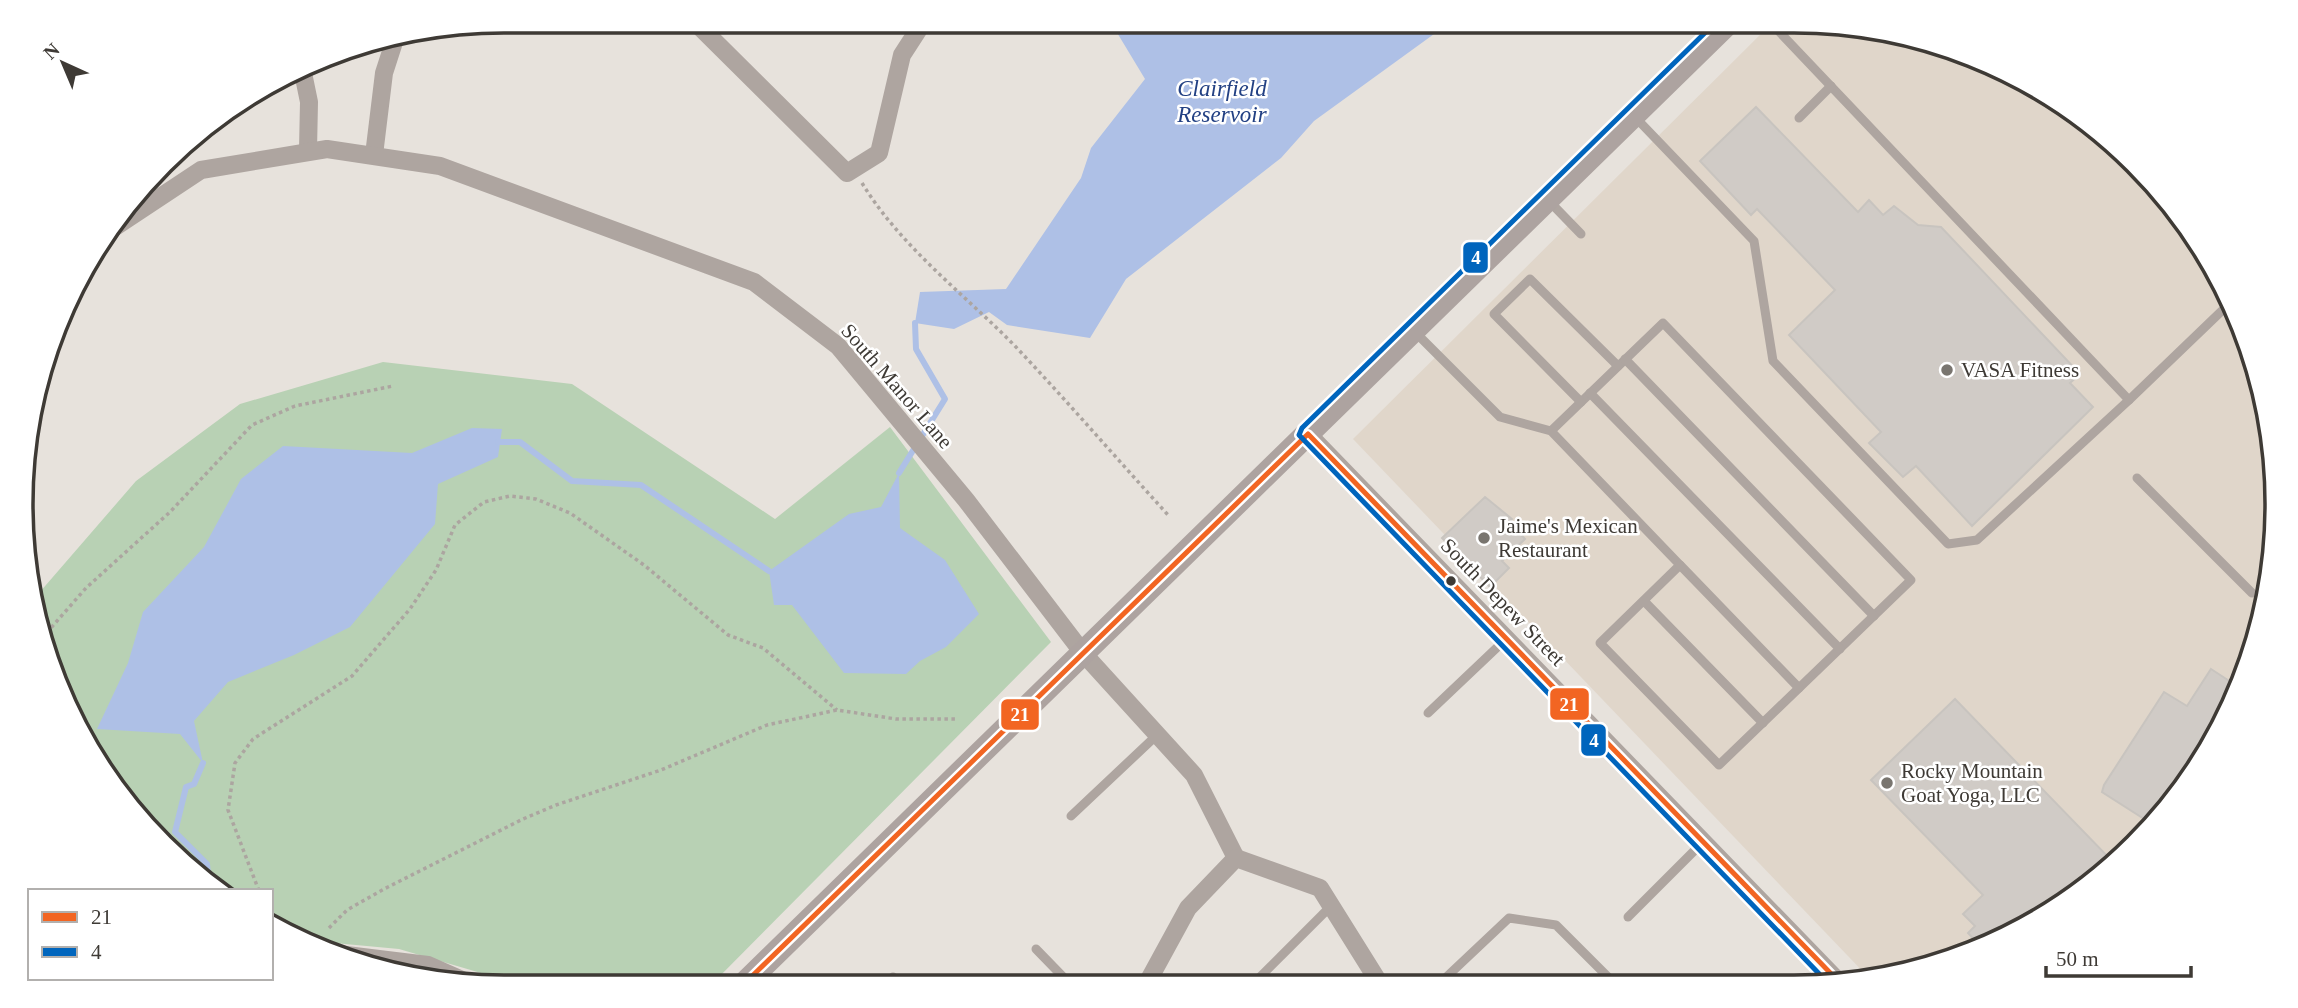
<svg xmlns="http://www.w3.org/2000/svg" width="2298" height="1008" font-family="Georgia,serif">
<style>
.built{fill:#e0d6ca}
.green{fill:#b8d1b4}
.water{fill:#aec0e6}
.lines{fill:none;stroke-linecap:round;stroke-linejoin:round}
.stream{stroke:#aec0e6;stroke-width:6}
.building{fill:#d0cbc6;stroke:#c8c4bf;stroke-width:2}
.path{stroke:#aca5a0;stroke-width:3.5;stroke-dasharray:3.5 3.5;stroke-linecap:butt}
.service{stroke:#aea5a0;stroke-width:9}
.minor{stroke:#aea5a0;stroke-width:18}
.secondary{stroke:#ada3a0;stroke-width:24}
.bus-1-casing{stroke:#fff;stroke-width:10}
.bus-2-casing{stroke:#fff;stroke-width:10}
.bus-1{stroke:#f26522;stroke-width:5}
.bus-2{stroke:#0065bd;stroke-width:5}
.poi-dot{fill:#79756f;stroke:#fff;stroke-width:2.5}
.bus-dot{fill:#3e3a35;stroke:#fff;stroke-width:2.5}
.labels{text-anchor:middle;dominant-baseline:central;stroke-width:5;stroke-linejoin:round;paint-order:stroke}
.poi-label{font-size:21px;fill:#3e3a35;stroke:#fff;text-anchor:start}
.street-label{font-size:21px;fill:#3e3a35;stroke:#fff}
.water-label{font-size:23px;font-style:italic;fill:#224083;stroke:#fff}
.rim{fill:none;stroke:#3e3a35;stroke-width:3.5}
.line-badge{stroke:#fff;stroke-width:2.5}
.badge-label{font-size:19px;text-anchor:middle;font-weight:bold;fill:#fff}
</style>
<rect width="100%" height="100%" fill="#e7e2dc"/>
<!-- built -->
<path class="built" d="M1774 21H1794L1950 47 2036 86 2113 141 2177 210 2227 291 2261 379 2276 473 2273 567 2251 660 2177 798 2088 887 1979 950 1870 979 1353 439Z"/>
<!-- green -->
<path class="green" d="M383 362 572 384 775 519 890 427 1051 642 710 986 529 987 399 949 302 940 271 926V891H218L186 867 86 745 47 660 33 600 136 481 240 404Z"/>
<!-- water -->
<g class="water">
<path d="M1110 21H1452L1314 121 1281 158 1126 279 1090 338 1007 325 989 312 954 329 915 323 920 292 1006 289 1081 178 1091 148 1145 79Z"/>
<path d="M472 428 502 429 498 457 438 484 435 524 350 627 294 655 228 682 194 721 203 763 180 734 97 729 128 663 143 612 204 547 241 479 283 446 412 453Z"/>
<path d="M899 473 900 528 945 560 979 614 946 647 920 661 906 674 844 673 792 605H774L769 571 849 514 881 507Z"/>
</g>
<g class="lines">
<!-- stream -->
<g class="stream">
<path d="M498 442H520L572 481 641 485 769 571"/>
<path d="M899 473 945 399 916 349 915 323"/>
<path d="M203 763 194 784 186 787 175 832 207 864 209 884"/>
</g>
</g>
<!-- building -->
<g class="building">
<path d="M1756 107 1858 212 1869 200 1883 215 1894 206 1918 225 1941 227 2080 374 2070 383 2093 407 1972 526 1916 466 1903 477 1869 443 1881 432 1789 335 1835 290 1757 209 1751 215 1700 161Z"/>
<path d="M1485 497 1512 519 1509 522 1525 539 1502 561 1509 568 1490 587 1442 538Z"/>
<path d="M2211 669 2237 686 2177 798 2152 824 2102 792 2104 785 2164 692 2187 706Z"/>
<path d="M1955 699 2113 862 2088 887 1982 948 1968 933 1975 926 1963 914 1983 895 1871 780Z"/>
</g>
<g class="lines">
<!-- path -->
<g class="path">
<path d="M862 183C901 247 963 293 1015 346 1067 401 1117 459 1169 516"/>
<path d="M42 638 86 588 170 512 252 425 295 406 393 386"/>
<path d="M259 891 228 810 235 763 253 739 352 676 410 609 436 570 455 525 484 502 510 496 536 499 570 513 644 565 728 635 763 648 837 710"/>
<path d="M329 928 347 910 384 889 523 819 556 805 661 770 767 725 837 710 896 719H958"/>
</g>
<!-- service -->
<g class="service">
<path d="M1769 21 2129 400 2231 302"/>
<path d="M1635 117 1754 241 1773 361 1948 544 1977 540 2129 400"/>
<path d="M1799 118 1831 86"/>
<path d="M1548 200 1581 234"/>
<path d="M1415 332 1500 417 1551 431 1680 565 1600 643 1719 765 1911 580 1663 323 1551 431"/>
<path d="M1625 359 1874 616"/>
<path d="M1590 393 1840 649"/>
<path d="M1581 402 1494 314 1530 279 1618 366"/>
<path d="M2137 478 2252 593"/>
<path d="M1680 565 1799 688"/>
<path d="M1644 601 1763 723"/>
<path d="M1428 713 1506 639"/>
<path d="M1071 816 1157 735"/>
<path d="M1628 917 1703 842"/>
<path d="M1036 949 1071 985"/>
<path d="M893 977 902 986"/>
<path d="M1439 984 1509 918 1556 925 1615 984"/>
<path d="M1252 985 1331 906"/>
</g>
<!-- minor -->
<g class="minor">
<path d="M694 21 847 173 879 153 902 55 924 21"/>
<path d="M302 68 309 102 308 150"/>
<path d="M374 155 384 73 395 39"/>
<path d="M115 227 201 170 327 149 440 166 754 282 838 346 966 500 1083 653 1194 775 1236 858"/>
<path d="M1308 434 1840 983"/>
<path d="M330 953 428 965 462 980"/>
<path d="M1146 985 1188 908 1236 858 1320 888 1380 984"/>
</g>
<!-- secondary -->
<path class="secondary" d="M742 986 1730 21"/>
<!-- bus-1 casing -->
<g class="bus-1-casing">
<path id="bus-1" d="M742 986 1308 434 1840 983"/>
</g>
<!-- bus-2 casing -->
<g class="bus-2-casing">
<path id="bus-2" d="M1717 21 1302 428 1299 435 1828 983"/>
</g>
<!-- bus-1 -->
<use href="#bus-1" class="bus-1"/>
<!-- bus-2 -->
<use href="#bus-2" class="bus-2"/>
</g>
<!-- markers -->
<g class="poi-dot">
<circle cx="1947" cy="370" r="7"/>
<circle cx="1484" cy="538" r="7"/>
<circle cx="1887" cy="783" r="7"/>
</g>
<circle class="bus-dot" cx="1451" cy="581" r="6"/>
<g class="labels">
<!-- poi labels -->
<g class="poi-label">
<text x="1961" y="370">VASA Fitness</text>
<text x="1498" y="526">Jaime's Mexican<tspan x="1498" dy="24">Restaurant</tspan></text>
<text x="1901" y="771">Rocky Mountain<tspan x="1901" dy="24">Goat Yoga, LLC</tspan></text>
</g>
<!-- street labels -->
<g class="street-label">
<text transform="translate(897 386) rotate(49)">South Manor Lane</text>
<text transform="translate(1503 602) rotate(46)">South Depew Street</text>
</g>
<!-- water labels -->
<g class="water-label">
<text x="1222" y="88">Clairfield<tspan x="1222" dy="26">Reservoir</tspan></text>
</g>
</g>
<!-- crop -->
<path d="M0 0H2298V1008H0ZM504 33H1794A471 471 0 0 1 2265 504V504A471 471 0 0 1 1794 975H504A471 471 0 0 1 33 504V504A471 471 0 0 1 504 33Z" fill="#fff" fill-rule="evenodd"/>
<path class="rim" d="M504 33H1794A471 471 0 0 1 2265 504V504A471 471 0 0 1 1794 975H504A471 471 0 0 1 33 504V504A471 471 0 0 1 504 33Z"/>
<g class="line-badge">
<rect x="1462" y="241" width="27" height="33" rx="7" fill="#0065bd"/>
<rect x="1549" y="687" width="41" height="34" rx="7" fill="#f26522"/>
<rect x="1000" y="698" width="40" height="33" rx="7" fill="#f26522"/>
<rect x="1580" y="723" width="27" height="34" rx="7" fill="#0065bd"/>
</g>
<g class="badge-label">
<text x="1476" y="264">4</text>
<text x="1569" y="711">21</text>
<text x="1020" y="721">21</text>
<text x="1594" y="747">4</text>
</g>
<!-- legend -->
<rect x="28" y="889" width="245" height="91" fill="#ffffff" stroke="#b2b0ae" stroke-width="2"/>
<rect x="42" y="912" width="35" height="10" fill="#f26522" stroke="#b2b0ae" stroke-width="2"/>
<text x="91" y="924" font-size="21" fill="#3e3a35">21</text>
<rect x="42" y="947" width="35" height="10" fill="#0065bd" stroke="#b2b0ae" stroke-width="2"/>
<text x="91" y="959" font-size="21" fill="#3e3a35">4</text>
<!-- north arrow -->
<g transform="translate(63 63) rotate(316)" stroke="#ffffff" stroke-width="5" paint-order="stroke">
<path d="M0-5L12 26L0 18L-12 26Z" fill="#3e3a35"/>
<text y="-10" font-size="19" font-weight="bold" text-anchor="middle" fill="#3e3a35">N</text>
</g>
<!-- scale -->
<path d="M2046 966v10h145v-10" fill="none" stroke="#3e3a35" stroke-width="3.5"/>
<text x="2056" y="966" font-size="21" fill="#3e3a35" stroke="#ffffff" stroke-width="5" paint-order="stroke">50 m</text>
</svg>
